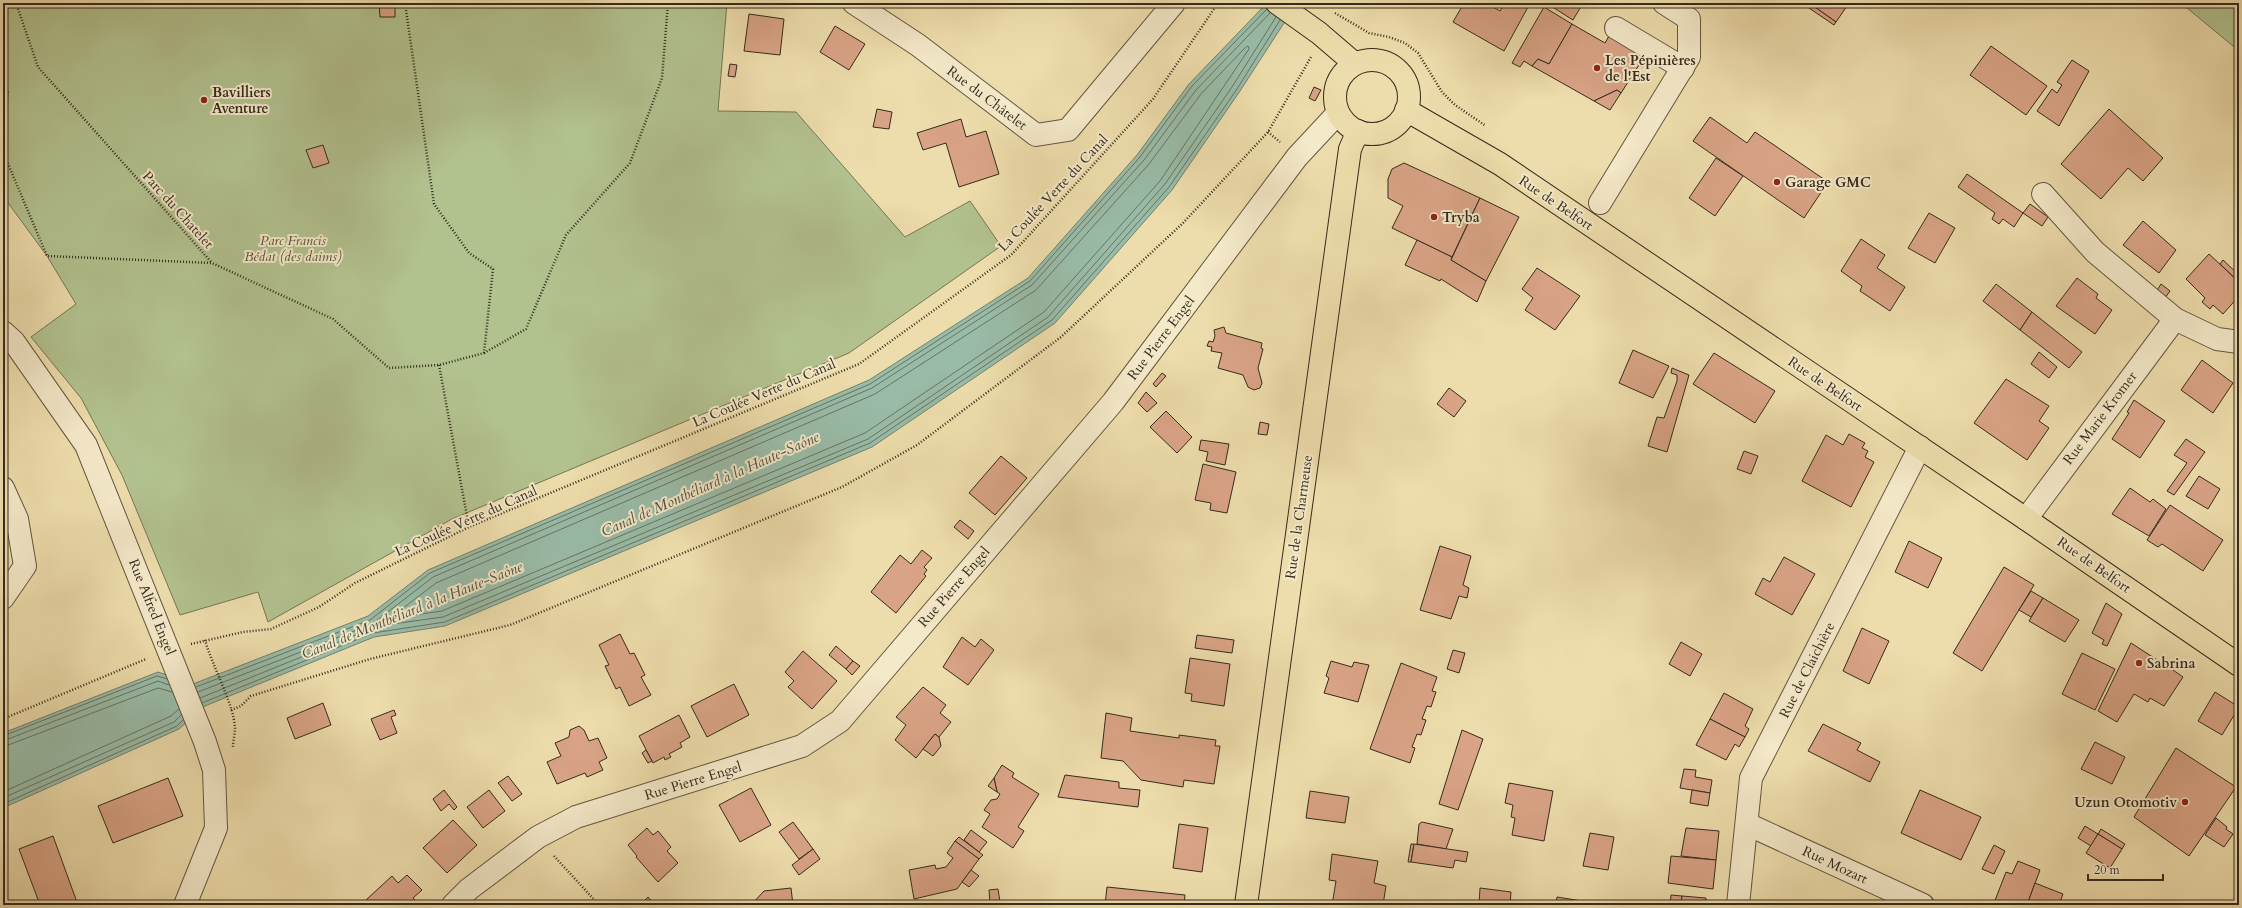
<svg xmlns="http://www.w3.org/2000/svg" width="2242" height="908" font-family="Cardo,serif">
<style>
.green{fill:#b2c28f;stroke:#747656}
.water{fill:#99bca8;stroke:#718270}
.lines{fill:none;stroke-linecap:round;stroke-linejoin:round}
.shore{stroke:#677462;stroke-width:1}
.building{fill:#d9a486;stroke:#352b1d}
.minor-casing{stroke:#635841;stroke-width:24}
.major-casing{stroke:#352b1d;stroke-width:24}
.path{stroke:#352b1d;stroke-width:2.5;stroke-dasharray:1 2;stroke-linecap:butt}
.minor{stroke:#f4e9c9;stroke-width:22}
.major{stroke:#eeddac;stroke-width:22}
.poi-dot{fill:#8f2418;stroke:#f4e9c9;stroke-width:1.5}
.labels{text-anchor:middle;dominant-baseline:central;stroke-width:4;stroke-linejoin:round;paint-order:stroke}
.poi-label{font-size:14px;font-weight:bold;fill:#352b1d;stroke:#f4e9c9;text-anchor:start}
.street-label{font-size:14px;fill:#352b1d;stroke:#f4e9c9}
.park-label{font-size:14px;font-style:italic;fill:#54513a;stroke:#f4e9c9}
.water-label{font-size:15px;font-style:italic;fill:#4e4f40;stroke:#f4e9c9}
</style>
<rect width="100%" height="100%" fill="#eeddac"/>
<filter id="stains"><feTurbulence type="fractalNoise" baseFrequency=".005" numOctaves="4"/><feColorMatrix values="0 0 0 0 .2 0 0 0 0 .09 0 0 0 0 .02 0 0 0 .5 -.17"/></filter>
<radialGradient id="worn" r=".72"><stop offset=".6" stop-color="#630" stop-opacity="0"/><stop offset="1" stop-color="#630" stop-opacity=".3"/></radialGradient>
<!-- green -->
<g class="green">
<path d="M3 3H727L718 111 796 112 905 237 970 201 1001 246 849 353 452 519 268 622 258 592 180 615 122 475 81 398 31 337 76 304 47 256 3 196Z"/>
<path d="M2181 3H2239V51Z"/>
</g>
<!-- water -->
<path class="water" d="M1267 3H1297L1240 91 1172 190 1055 323 872 447 445 626 374 637 205 706 179 729 3 808V733L158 672 193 684 368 616 428 570 869 380 1028 278 1137 155 1189 84Z"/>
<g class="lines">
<!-- shore -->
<g class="shore">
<path d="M1270 13 1196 90 1144 160 1032 285 872 388 433 577 371 625V627L443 617 868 439 1048 317 1165 184 1232 87 1276 17"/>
<path d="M1246 47 1248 46 1249 49 1160 181 1044 312 865 433 442 611 394 618V615L436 583 875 394 1036 290 1149 164 1201 94Z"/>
<path d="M196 687 370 620 430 573 870 384 1030 281 1140 157 1192 86 1267 9"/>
<path d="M198 692 357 630 360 631 358 634 200 698"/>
<path d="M202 703 373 633 445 622 870 443 1052 320 1169 187 1237 89 1280 20"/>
<path d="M3 736 157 676 167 679"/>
<path d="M3 741 158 681 169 685"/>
<path d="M3 747 158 688 172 692"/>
<path d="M3 792 171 716 179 709"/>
<path d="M3 798 174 722 181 715"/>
<path d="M3 804 177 726 183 720"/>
</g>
</g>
<!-- building -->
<g class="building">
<path d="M379 3H395V17H380Z"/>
<path d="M1464 3H1486L1500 11 1505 3H1522L1528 7 1504 51 1453 22Z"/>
<path d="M1546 3H1583L1573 20Z"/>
<path d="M1803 3H1849L1836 22 1812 5 1809 8Z"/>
<path d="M1812 5 1836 22 1834 25 1809 8Z"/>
<path d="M1544 7 1572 24 1549 64 1538 59 1532 66 1524 61 1520 67 1512 63Z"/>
<path d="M749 14 784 19 780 55 744 51Z"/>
<path d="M1572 24 1605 43 1609 36 1647 59 1643 67 1639 65 1621 93 1617 90 1594 101 1532 66 1538 59 1549 64Z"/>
<path d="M835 26 865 44 849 70 820 52Z"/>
<path d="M1991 46 2047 86 2026 115 1970 75Z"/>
<path d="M2072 60 2089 71 2059 126 2037 111 2052 89 2057 93 2062 85 2057 82Z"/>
<path d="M730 64 737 65 735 77 728 76Z"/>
<path d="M1314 87 1321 90 1315 101 1309 98Z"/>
<path d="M1617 90 1621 93 1610 110 1594 101Z"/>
<path d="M877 109 892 112 889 129 873 127Z"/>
<path d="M2109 109 2163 158 2143 181 2128 168 2101 199 2061 164Z"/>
<path d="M1710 117 1747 143 1755 132 1828 182 1804 218 1693 141Z"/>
<path d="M961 119 966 137 986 131 999 174 959 187 946 143 923 150 917 133Z"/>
<path d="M323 145 329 163 313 168 306 150Z"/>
<path d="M1716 158 1743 176 1715 216 1689 198Z"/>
<path d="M1404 163 1480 198 1452 257 1392 228 1403 206 1388 198V179L1392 169Z"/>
<path d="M1967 174 2023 213 2014 227 2003 219 1999 224 1992 219 1995 213 1958 187Z"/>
<path d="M1480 198 1519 217 1486 281 1451 260Z"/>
<path d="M2030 204 2048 217 2042 226 2023 213Z"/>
<path d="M1929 213 1955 228 1935 263 1908 248Z"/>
<path d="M2143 221 2176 250 2159 273 2123 245Z"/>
<path d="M1861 239 1885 255 1877 268 1905 287 1890 311 1860 291 1862 286 1841 271Z"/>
<path d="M1417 240 1452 257 1451 260 1486 281 1477 302 1441 279 1440 281 1405 265Z"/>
<path d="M2209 254 2239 282V296L2223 314 2213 305 2210 309 2202 302 2205 298 2186 279Z"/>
<path d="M2223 260 2239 275V282L2220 264Z"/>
<path d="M1537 268 1580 296 1555 330 1525 310 1533 298 1522 289Z"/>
<path d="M2077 278 2098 294 2096 298 2112 310 2095 334 2056 306Z"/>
<path d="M1996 284 2032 312 2020 330 1983 301Z"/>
<path d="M2161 284 2170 291 2165 298 2156 292Z"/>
<path d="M2032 312 2082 352 2069 368 2020 330Z"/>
<path d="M1224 327 1226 333 1262 343 1261 348 1263 349 1258 368 1262 383 1260 388 1254 390 1248 387 1243 375 1218 368 1222 353 1211 351 1212 347 1207 346 1209 341 1213 342 1215 336 1214 330Z"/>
<path d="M1633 350 1669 366 1653 398 1619 383Z"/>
<path d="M2039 352 2057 367 2049 378 2031 364Z"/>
<path d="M1714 353 1775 391 1755 423 1693 384Z"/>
<path d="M2202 360 2233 383 2213 413 2181 390Z"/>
<path d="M1672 368 1689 375 1667 452 1648 446 1657 417 1664 418 1677 381V375L1671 373Z"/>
<path d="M1162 373 1166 376 1156 387 1153 384Z"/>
<path d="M2006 379 2049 406 2039 421 2049 428 2027 460 1974 423Z"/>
<path d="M1449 388 1466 401 1454 417 1437 404Z"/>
<path d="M1146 392 1157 403 1147 412 1138 403Z"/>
<path d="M2134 400 2165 421 2140 458 2112 439 2129 413 2127 412Z"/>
<path d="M1166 411 1192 437 1177 453 1150 427Z"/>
<path d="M1260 422 1269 424 1267 435 1258 434Z"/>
<path d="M1849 434 1865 443 1862 448 1868 451 1865 457 1874 462 1851 507 1802 481 1826 435 1843 445Z"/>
<path d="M2186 439 2205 452 2174 495 2167 491 2187 463 2174 455Z"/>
<path d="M1201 440 1229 444 1225 465 1206 461 1208 452 1199 450Z"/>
<path d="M1744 451 1758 456 1751 474 1737 469Z"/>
<path d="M1001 456 1027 478 995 515 969 493Z"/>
<path d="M1203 464 1236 472 1227 513 1210 510 1211 503 1195 500Z"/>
<path d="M2199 476 2220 489 2208 509 2186 496Z"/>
<path d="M2130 488 2150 502 2153 499 2166 509 2149 536 2112 514Z"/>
<path d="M2170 505 2223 540 2203 571 2162 544 2158 547 2147 540Z"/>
<path d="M960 520 974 531 968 539 954 527Z"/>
<path d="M1909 541 1942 558 1928 588 1895 572Z"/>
<path d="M1440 546 1471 556 1463 585 1469 588 1467 598 1459 596 1451 619 1420 610Z"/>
<path d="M922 550 932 558 924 567 927 570 924 574 926 576 896 613 871 592 900 555 911 564Z"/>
<path d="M1784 557 1815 574 1792 615 1755 594 1763 578 1770 582Z"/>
<path d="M2004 567 2034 585 1982 671 1953 653Z"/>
<path d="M2031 591 2043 598 2031 617 2019 610Z"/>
<path d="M2043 598 2079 620 2065 642 2029 621Z"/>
<path d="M2106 603 2122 614 2107 646 2102 644 2104 640 2092 633Z"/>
<path d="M1862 628 1889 641 1869 684 1843 671Z"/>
<path d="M620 634 630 654 634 653 645 675 641 677 651 695 629 706 620 687 616 689 605 666 609 665 599 645Z"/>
<path d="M1197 635 1234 640 1232 653 1195 648Z"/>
<path d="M962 637 975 647 981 639 994 650 968 685 943 667Z"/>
<path d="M1681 642 1702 654 1690 676 1669 664Z"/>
<path d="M2131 643 2165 665 2167 660 2175 666 2173 670 2183 677 2164 706 2150 698 2148 702 2134 694 2117 722 2098 711Z"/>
<path d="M836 646 853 661 846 669 829 655Z"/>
<path d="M1453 650 1465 653 1459 673 1447 669Z"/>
<path d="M803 651 837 681 812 709 788 687 794 681 785 672Z"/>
<path d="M2082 653 2115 669 2095 710 2062 694Z"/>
<path d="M1190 658 1230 664 1224 706 1191 701 1192 694 1185 693Z"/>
<path d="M853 661 860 666 852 675 846 669Z"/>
<path d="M1331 661 1352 667 1354 662 1369 665 1358 702 1324 693 1329 678 1326 676Z"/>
<path d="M1401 663 1437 677 1432 691 1436 692 1431 707 1427 706 1422 719 1426 720 1421 735 1417 734 1412 747 1415 748 1410 763 1370 749Z"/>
<path d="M734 684 749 715 707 737 691 706Z"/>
<path d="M923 687 946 705 940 713 951 722 939 737 935 734 916 758 895 740 906 725 896 717Z"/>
<path d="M2215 692 2239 707 2222 735 2198 721Z"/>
<path d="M1724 693 1753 709 1745 726 1749 729 1745 737 1710 719Z"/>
<path d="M323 703 331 725 295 739 287 718Z"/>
<path d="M394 710 396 715 391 717 397 733 380 740 371 719Z"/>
<path d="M1106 713 1132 718 1130 731 1179 738V735L1216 740 1215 746H1220L1214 784 1184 780 1183 787 1141 780 1123 761 1101 758Z"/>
<path d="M679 715 690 737 680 743 682 747 669 754 671 757 665 760 664 757 653 763 639 736Z"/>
<path d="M1710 719 1745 737 1739 747 1735 744 1726 760 1696 745Z"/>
<path d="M1823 724 1861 743 1857 750 1880 762 1870 782 1808 751Z"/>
<path d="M579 726 584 730 589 741 598 738 607 758 599 762 603 770 587 777 585 773 557 784 547 762 561 756 555 743 569 737 570 730Z"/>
<path d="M1462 730 1483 739 1458 810 1439 804Z"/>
<path d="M935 734 939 737 941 746 933 756 923 749Z"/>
<path d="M2095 742 2125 757 2112 784 2081 769Z"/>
<path d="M2176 748 2236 787 2189 856 2134 817Z"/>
<path d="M646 750 652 761 648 763 642 753Z"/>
<path d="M1002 765 1014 773 1012 777 1039 794 1018 827 1024 831 1013 848 982 827 990 814 984 810 991 800 997 799 1000 794 997 792 994 778Z"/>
<path d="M1684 769 1696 770 1695 777 1712 780 1710 793 1680 788Z"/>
<path d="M1065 775 1119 782V788L1140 790 1138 807 1058 797Z"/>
<path d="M508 776 522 794 512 801 498 783Z"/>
<path d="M168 778 183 816 113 843 98 806Z"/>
<path d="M994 778 997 792 988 786Z"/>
<path d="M1509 783 1553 791 1544 841 1512 835 1515 818 1511 817 1513 805 1505 803Z"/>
<path d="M751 788 771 825 740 842 719 805Z"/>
<path d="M444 790 457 807 454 810 449 804 441 811 433 799Z"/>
<path d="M489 790 505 811 483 828 467 807Z"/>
<path d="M1692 790 1710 793 1708 806 1690 803Z"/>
<path d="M1920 790 1981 817 1961 860 1901 833Z"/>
<path d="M1310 791 1349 797 1345 823 1306 818Z"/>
<path d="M2216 818 2227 827 2226 829 2233 834 2224 847 2205 835Z"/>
<path d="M453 820 477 845 447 873 423 848Z"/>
<path d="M793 822 813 849 799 859 779 832Z"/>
<path d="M1422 822 1453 829 1446 849 1417 844 1419 824Z"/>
<path d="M1179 824 1208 828 1202 872 1173 868Z"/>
<path d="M2085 826 2098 834 2091 846 2078 838Z"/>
<path d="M647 828 653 835 658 831 671 847 667 851 678 863 658 882 636 857 637 856 628 845Z"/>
<path d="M1686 828 1719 831 1716 860 1681 856Z"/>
<path d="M2101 829 2125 844 2122 849 2098 834Z"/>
<path d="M971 830 987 842 979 852 964 840Z"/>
<path d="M1590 833 1614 837 1608 870 1583 866Z"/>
<path d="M2098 834 2122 849 2110 868 2086 853Z"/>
<path d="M53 836 78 905H40L19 849Z"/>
<path d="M959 837 983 855 979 859 955 841Z"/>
<path d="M955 841 979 859 957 889 914 899 909 870 935 865 936 869 946 867 953 858 947 853Z"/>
<path d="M1411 844H1414L1411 862H1408Z"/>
<path d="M1414 844 1468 852 1466 862 1455 860 1453 868 1411 862Z"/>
<path d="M1994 845 2005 851 1994 874 1982 869Z"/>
<path d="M813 849 820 859 799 875 792 865Z"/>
<path d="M1332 854 1378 861 1374 883 1386 886 1383 905H1332L1336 881 1329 880Z"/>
<path d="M1671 856 1716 860 1713 889 1668 883Z"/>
<path d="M2018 861 2040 870 2027 905H1999L1994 903 2006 872 2012 874Z"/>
<path d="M971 870 979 876 969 887 962 882Z"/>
<path d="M407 875 422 890 413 898 415 900 409 905H371L366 900 392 876 398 883Z"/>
<path d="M2035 883 2063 894 2059 905H2027Z"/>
<path d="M1107 887 1185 895 1184 905H1105Z"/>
<path d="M791 888 793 905H751L764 891Z"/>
<path d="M1480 888 1511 892 1510 905H1479Z"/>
<path d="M998 889 1000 902 990 904 989 890Z"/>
<path d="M1671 895 1682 896 1681 905H1670Z"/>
<path d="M1682 896 1706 898V905H1681Z"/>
<path d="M648 897 655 905H640Z"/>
<path d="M1557 897 1588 902 1587 905H1556Z"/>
</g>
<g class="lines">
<!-- minor casing -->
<g class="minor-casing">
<g id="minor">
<path d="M854 3 918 45 1036 135 1068 130 1174 3"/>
<path d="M1616 28 1683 68"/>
<path d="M2043 194 2095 252 2175 319 2217 339 2239 342"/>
<path d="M1600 203 1689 57V19L1664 3"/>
<path d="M3 332 14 342 86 445 205 742 214 770 216 828 185 905"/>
<path d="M3 488 17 519 25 566 3 598"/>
<path d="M2026 519 2175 319"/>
<path d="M1747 824 1923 905"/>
<path d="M453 905 469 889 538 837 576 817 802 746 840 721 1113 402 1297 157 1338 113"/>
<path d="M1738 905 1751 778 1920 447"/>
</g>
</g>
<!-- major casing -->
<g class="major-casing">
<g id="major">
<path d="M1277 3 1319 33 1354 63"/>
<circle cx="1372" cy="97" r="37"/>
<path d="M1406 110 1500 164 2026 519 2239 665"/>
<path d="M1246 905 1350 149 1358 131"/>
</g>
</g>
<!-- path -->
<g class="path">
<path d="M16 3 38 67 212 263"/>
<path d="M1335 13 1369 33 1389 37 1405 43 1418 53 1442 92 1455 105 1486 126"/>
<path d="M3 84 8 91 3 146"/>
<path d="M1268 132 1280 142"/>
<path d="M3 152 47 256 212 263 333 319 389 368 439 365 484 353 493 269 469 253 434 204 405 3"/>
<path d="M484 353 526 329 566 235 630 163 662 78 668 3"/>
<path d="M439 365 469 527"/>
<path d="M205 640C212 665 234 705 235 728 235 734 233 741 233 747"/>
<path d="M191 644 243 632 271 629 319 607 355 583 469 527 859 364 1011 255 1153 99 1218 3"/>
<path d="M231 710 241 706 251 696 370 659 510 625 842 487 917 445 1061 337 1183 223 1268 132 1311 57"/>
<path d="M3 719 146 659"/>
<path d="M554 856 599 905"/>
</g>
<!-- minor -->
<use href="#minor" class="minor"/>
<!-- major -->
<use href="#major" class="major"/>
</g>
<!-- markers -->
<g class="poi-dot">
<circle cx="1597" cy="68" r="4"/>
<circle cx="204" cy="100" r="4"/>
<circle cx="1777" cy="182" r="4"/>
<circle cx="1434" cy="217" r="4"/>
<circle cx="2139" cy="663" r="4"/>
<circle cx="2185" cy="802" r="4"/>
</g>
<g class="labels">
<!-- poi labels -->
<g class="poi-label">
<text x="1605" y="60">Les Pépinières<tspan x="1605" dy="16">de l'Est</tspan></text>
<text x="212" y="92">Bavilliers<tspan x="212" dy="16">Aventure</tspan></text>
<text x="1785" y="182">Garage GMC</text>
<text x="1442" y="217">Tryba</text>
<text x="2147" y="663">Sabrina</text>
<text x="2177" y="802" text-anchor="end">Uzun Otomotiv</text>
</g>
<!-- street labels -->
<g class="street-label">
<text transform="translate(987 98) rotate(37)">Rue du Châtelet</text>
<text transform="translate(1053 193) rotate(-47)">La Coulée Verte du Canal</text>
<text transform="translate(1556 203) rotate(34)">Rue de Belfort</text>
<text transform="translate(178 210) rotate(48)">Parc du Chatelet</text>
<text transform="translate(1161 338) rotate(-53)">Rue Pierre Engel</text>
<text transform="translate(1825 384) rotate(34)">Rue de Belfort</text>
<text transform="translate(764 393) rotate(-23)">La Coulée Verte du Canal</text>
<text transform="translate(2100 418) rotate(-53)">Rue Marie Kromer</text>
<text transform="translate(1299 517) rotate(-82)">Rue de la Charmeuse</text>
<text transform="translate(466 521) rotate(-24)">La Coulée Verte du Canal</text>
<text transform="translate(2094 565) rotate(35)">Rue de Belfort</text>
<text transform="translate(954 587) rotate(-49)">Rue Pierre Engel</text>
<text transform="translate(152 607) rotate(68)">Rue Alfred Engel</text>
<text transform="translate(1807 670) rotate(-63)">Rue de Claichière</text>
<text transform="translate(693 781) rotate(-17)">Rue Pierre Engel</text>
<text transform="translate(1835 865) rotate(25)">Rue Mozart</text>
</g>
<!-- park labels -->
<g class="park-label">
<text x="293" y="240">Parc Francis<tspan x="293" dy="16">Bédat (des daims)</tspan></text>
</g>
<!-- water labels -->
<g class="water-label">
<text transform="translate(710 484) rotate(-24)">Canal de Montbéliard à la Haute-Saône</text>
<text transform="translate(412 610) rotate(-22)">Canal de Montbéliard à la Haute-Saône</text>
</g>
</g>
<!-- margin -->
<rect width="2242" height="908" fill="none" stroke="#eeddac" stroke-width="16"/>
<rect x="4" y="4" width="2234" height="900" fill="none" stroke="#352b1d" stroke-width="2"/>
<rect x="8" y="8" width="2226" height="892" fill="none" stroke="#352b1d"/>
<!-- scale -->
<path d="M2088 874v6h75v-6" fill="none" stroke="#352b1d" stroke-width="2"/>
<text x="2094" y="874" font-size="12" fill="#352b1d" stroke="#f4e9c9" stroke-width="3" paint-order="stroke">20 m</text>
<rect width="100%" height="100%" filter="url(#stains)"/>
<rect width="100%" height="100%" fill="url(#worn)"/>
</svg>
